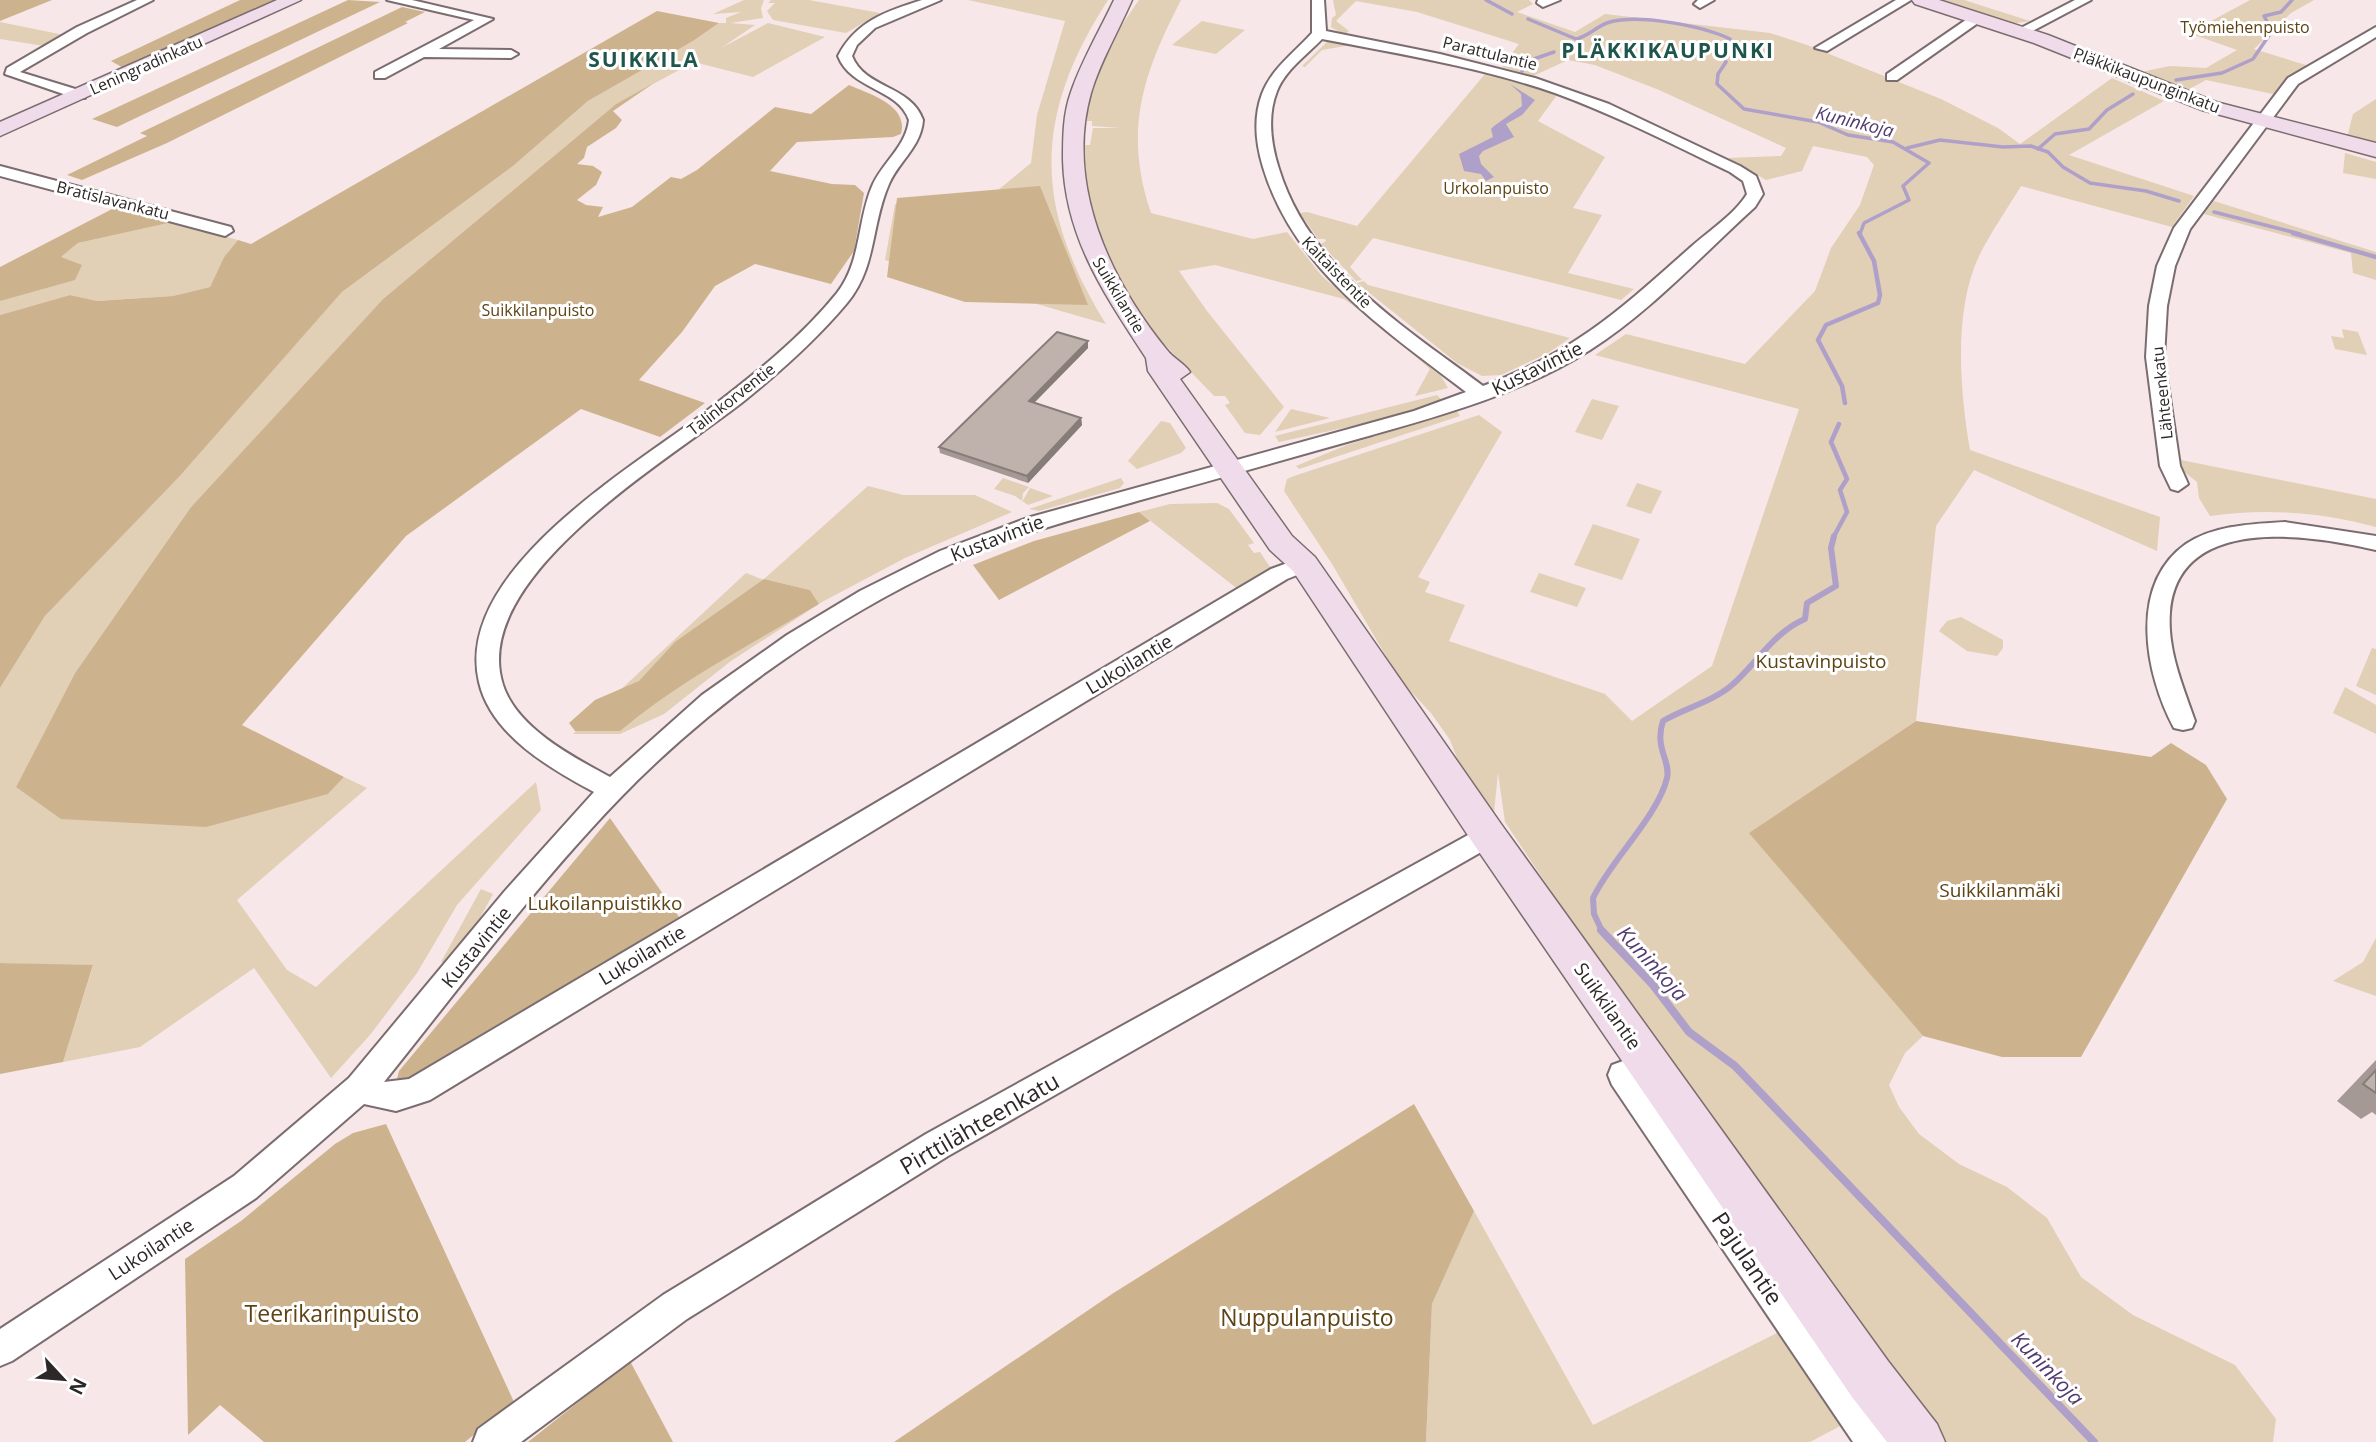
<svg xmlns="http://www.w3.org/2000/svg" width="2376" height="1442" font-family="'Open Sans',sans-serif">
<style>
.green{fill:#e1cfb6}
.forest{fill:#cdb38d}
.water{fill:#afa0c9}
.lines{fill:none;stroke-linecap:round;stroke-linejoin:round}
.stream-far3{stroke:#afa0c9;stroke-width:3.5}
.stream-far2{stroke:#afa0c9;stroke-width:4.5}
.stream-far1{stroke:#afa0c9;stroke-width:6}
.stream{stroke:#afa0c9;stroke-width:8}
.street-casing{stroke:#7b6d6f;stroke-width:4}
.secondary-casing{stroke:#7b6d6f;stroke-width:3}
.street{fill:#fff;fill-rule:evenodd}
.secondary{fill:#f0dbeb;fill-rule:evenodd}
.wall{fill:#a49994}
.shaded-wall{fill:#867d78}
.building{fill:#bfb2ac;stroke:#867d78;stroke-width:2}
.labels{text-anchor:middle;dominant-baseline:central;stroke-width:6;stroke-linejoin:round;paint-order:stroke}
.far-park-label{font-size:16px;fill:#5e4314;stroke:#fff}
.far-street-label{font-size:16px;fill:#2d2727;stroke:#fff}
.far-water-label{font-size:18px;font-style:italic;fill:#513b70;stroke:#fff}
.street-label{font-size:19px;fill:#2d2727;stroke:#fff}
.park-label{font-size:19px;fill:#5e4314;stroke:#fff}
.far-district-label{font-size:21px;font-weight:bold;letter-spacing:2px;fill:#1f564c;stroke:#fff}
.water-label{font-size:21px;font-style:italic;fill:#513b70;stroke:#fff}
.near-street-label{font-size:23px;fill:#2d2727;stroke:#fff}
.near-park-label{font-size:23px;fill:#5e4314;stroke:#fff}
</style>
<rect width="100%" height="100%" fill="#f7e7e9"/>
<!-- green -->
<g class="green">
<path d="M744 0H764L761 8 763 18 730 23 755 25 721 48 768 23 825 37 753 77 694 62 616 104 383 299 191 507 75 673 16 787 328 794 344 777 367 788 237 900 287 970 316 987 536 782 541 810 457 905 417 973 370 1035 331 1078 254 968 140 1047 63 1062 93 966 0 963V688L45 616 179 477 342 292 513 166 588 101 693 41 719 23H726V18L741 12 713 14Z"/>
<path d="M771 0H809L880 13 846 33 773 20 767 11 775 3H768Z"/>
<path d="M968 0H1108C1033 116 1033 207 1106 324L885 260 895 204 987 199 1031 163 1037 115 1065 21Z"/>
<path d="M1139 0H1181C1143 74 1123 130 1151 213L1253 239 1287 232 1321 275 1358 309 1344 299 1215 265 1179 271 1207 311 1284 407 1260 435 1245 433 1225 405 1230 403 1225 396H1214L1144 323 1115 277 1084 194 1083 145H1090L1093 128H1120L1092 126V121H1086C1078 86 1120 28 1139 0Z"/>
<path d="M1333 0H1529L1533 4 1517 12 1575 32 1605 14 1770 33 1807 45 1941 99 1998 128 2020 144 2112 78 2164 101 2069 155 2194 196 2172 227 2021 186C2007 209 1991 232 1979 256 1953 311 1960 392 1970 450L2160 517 2157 551 1974 470 1936 526 1916 721 1750 833 1923 1036 1905 1053 1889 1085 1899 1107 1919 1134 1959 1164 2007 1187 2047 1218 2081 1277 2133 1315 2235 1365 2276 1419 2273 1442H1943L1618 991 1505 822 1498 773 1494 813 1464 776 1450 740 1431 713 1400 680 1332 564 1284 491 1287 479 1294 476 1479 415 1502 432 1418 577 1430 582 1425 592 1465 605 1449 641 1605 694 1632 721 1712 666 1799 409 1595 355 1626 334 1745 364 1815 291 1831 248 1860 205 1874 165 1867 157 1813 146 1802 171 1766 180 1728 158 1781 156 1786 148 1659 90 1595 65 1568 60 1533 76 1502 67 1519 44 1417 12 1356 1 1336 21 1349 31 1345 35 1331 27 1332 18 1336 15Z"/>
<path d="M1934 0H1964L2030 21 2011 24Z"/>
<path d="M2250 0H2314L2291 13 2254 49 2309 66 2273 94 2206 80 2186 91 2141 72 2170 66 2206 68 2237 50 2189 33Z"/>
<path d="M1202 21 1245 30 1216 54 1172 45Z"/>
<path d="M0 22 64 35 44 46 0 39Z"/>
<path d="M1327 42H1338L1474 70 1557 95 1538 121 1605 157 1573 208 1602 215 1568 273 1634 289 1621 300 1373 238 1350 267 1362 280 1356 281 1321 244 1326 241 1325 239H1318L1300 213 1307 212 1357 226 1485 74 1351 45 1322 50 1305 67 1302 66Z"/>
<path d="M2376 99V143L2347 138 2353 114Z"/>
<path d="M2345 153 2376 162V179L2343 173Z"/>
<path d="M2214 201 2376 252V280L2353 273 2351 253 2204 214Z"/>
<path d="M173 222 238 240 224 257 210 287 173 296 96 301 70 295 0 315V301L16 294 78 243Z"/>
<path d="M1364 281 1368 285 1570 338 1548 353 1501 375 1482 376 1457 363 1357 283Z"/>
<path d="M2342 329 2358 332 2367 355 2335 349 2331 336 2344 338Z"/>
<path d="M1402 345 1441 376 1448 388 1415 396 1430 369Z"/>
<path d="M1437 395 1444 402 1366 423 1279 442 1275 436Z"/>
<path d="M1592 399 1619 406 1602 440 1575 432Z"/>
<path d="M1291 409 1330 418 1275 432Z"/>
<path d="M1457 411 1460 416 1299 469 1296 466 1347 445Z"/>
<path d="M1161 421 1170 423 1186 448 1181 453 1137 469 1128 461Z"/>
<path d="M2181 460 2376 499V527C2321 512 2266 508 2210 516L2199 498 2197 482 2183 471Z"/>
<path d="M1003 478 1029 487 1023 493 1022 502 1030 488 1053 496 1028 505 1015 496 994 489Z"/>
<path d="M1121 478 1124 483 1120 488 1039 511 1029 509Z"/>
<path d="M1637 483 1662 491 1651 514 1626 506Z"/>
<path d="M868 486 903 495H975L1012 512 905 558 822 602 731 661 664 714 620 734H573L746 573 817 601 810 590 764 579Z"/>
<path d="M1217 503 1229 509 1254 543 1248 545 1254 553 1260 552 1272 570 1239 590 1139 512 1170 504Z"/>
<path d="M1593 524 1640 539 1622 580 1574 565Z"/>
<path d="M1539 573 1586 588 1577 607 1530 592Z"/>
<path d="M1961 617 2003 640V648L1997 656 1967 651 1939 631 1947 621Z"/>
<path d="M2372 648 2376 649V695L2356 686Z"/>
<path d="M2345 687 2376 705V734L2333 713Z"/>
<path d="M481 889 493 894 475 927 447 964 441 962Z"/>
<path d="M2376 938V996L2333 981 2363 962Z"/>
<path d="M1474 1211 1593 1425 1783 1330 1846 1423 1810 1442H1426L1432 1304Z"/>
</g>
<!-- forest -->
<g class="forest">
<path d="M0 0H52L0 21Z"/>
<path d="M240 0H284L127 70 111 61Z"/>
<path d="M348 0 380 2 117 127 92 119Z"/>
<path d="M402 7 425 12 405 22 408 23 167 143 82 180 67 175 147 136 140 133Z"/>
<path d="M657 11 719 23 693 41 588 101 513 166 342 292 179 477 45 616 0 688V315L70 295 97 301 173 296 210 287 224 257 238 240 251 244Z"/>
<path d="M654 83 613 111 622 120 616 128 587 147 584 158 577 164 593 166 602 172 596 185 577 200 586 205 603 207 598 217 632 207 671 177 681 179 697 170 775 107 811 114 849 85C869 94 909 105 901 134L893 137 797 142 770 171 832 184 855 185 864 193 854 251 831 284 755 264 715 286 682 332 639 380 705 403 660 437 581 409 406 536 242 725 344 777 328 794 206 827 61 819 16 787 75 673 191 507 383 299 616 104Z"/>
<path d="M1040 186 1088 305 965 302 887 277 897 198Z"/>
<path d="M116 207 173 222 78 243 61 257 82 265 75 280 0 301V267Z"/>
<path d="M1139 512 1150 521 999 600 973 565 1034 541Z"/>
<path d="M764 579 810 590 819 604C752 644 680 680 620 731H575L569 723 595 700 639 681 675 642Z"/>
<path d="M1916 721 2151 757 2171 743 2206 765 2227 799 2081 1057H2002L1923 1036 1749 833Z"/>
<path d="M610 818 679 917 418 1080 397 1079 399 1071Z"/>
<path d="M0 963 93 965 63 1062 0 1074Z"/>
<path d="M1414 1104 1474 1211 1432 1304 1426 1442H894L1112 1294Z"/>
<path d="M386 1124 514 1402 465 1442H264L220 1405 188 1435 185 1259 241 1221 335 1144 353 1133Z"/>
<path d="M630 1361 673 1442H528Z"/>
</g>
<!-- water -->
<path class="water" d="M1510 84 1535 100 1522 115 1506 124 1514 137 1483 151 1479 156 1481 164 1494 177 1486 181 1481 174 1464 171 1459 154 1493 137 1491 129 1494 126 1522 106 1521 94Z"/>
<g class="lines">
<!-- stream-far3 -->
<g class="stream-far3">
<path d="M1486 0 1512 14"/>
<path d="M1528 19 1576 39C1589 36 1598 25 1610 22 1640 14 1703 26 1730 39L1721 52 1726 62 1718 74 1717 84 1744 109 1818 122 1848 135 1893 142 1929 163 1903 186 1909 200 1864 223 1860 234"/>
<path d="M1522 71 1534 59 1554 52"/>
<path d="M2176 80 2222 73 2253 59 2272 31 2264 16 2281 12 2292 0"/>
<path d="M1907 148 1940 140 2003 147 2031 146 2048 152 2063 167 2090 183 2146 191 2179 201"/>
<path d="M2038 149 2055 134 2089 129 2107 110 2133 94"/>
<path d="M2214 212 2300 234"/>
</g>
<!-- stream-far2 -->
<g class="stream-far2">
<path d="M2293 233 2376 257"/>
<path d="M1845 403 1842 386 1818 340 1826 325 1878 303 1880 295 1874 261 1859 233"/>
<path d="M1833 538 1847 512 1840 490 1847 479 1831 442 1839 424"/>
</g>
<!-- stream-far1 -->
<path class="stream-far1" d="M1602 931 1594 914 1593 898C1611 860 1658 816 1667 778 1671 761 1654 748 1663 721 1685 708 1712 702 1732 685 1757 663 1774 632 1805 619L1807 603 1836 586 1831 548 1834 536"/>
<!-- stream -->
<path class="stream" d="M1601 930 1653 985 1689 1032 1735 1066 2094 1442"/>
<!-- street casing -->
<g class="street-casing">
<g id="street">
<path d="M137 0H153L87 33 20 72 85 92V98H75L5 74 7 68 77 27Z"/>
<path d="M387 0H412L493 19 439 49 511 50 518 54 511 58 424 57 385 78H375V72L474 20Z"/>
<path d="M922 0H941L875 28 857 45 852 56C865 89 911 85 923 120 921 147 899 161 889 184 871 224 877 267 847 303 817 339 781 371 744 401 672 458 468 577 503 685 517 728 573 757 610 777L702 695 787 635 860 591 940 551 1027 518 1414 411 1466 392C1385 330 1294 270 1263 167 1256 144 1253 118 1262 94 1272 68 1294 53 1312 33V0H1324L1326 31 1440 54 1535 78 1609 104 1740 166 1756 176 1763 194 1755 207C1703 254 1649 313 1590 350 1524 392 1446 414 1372 435 1294 457 1216 479 1137 501 1076 519 1013 535 954 562 831 619 714 701 620 798 535 886 461 986 384 1082L409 1079 1271 569 1304 557 1312 559 1315 564 1312 569 1287 579 430 1100 396 1111 364 1104 256 1198 12 1361 0 1366V1329L234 1176 349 1078 504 892 594 792C551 769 491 735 479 682 453 572 630 469 704 413 751 377 800 339 837 293 862 261 857 219 873 184 884 161 906 146 909 120 898 88 851 90 838 56 856 21 887 11 922 0ZM1322 39C1400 54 1480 67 1555 93 1615 115 1672 144 1730 172L1743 181 1747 194C1735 214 1710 230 1692 246 1621 309 1574 353 1483 386 1403 326 1310 269 1279 169 1271 144 1267 116 1277 91 1286 69 1307 55 1322 39Z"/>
<path d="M1538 0H1560L1543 7 1537 3Z"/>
<path d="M1714 0 1700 8 1694 4 1698 0Z"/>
<path d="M1896 0H1911L1827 51 1815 48Z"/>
<path d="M2075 0H2091L2025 35 2013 32Z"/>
<path d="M1973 15 1985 18 1897 80H1887V74Z"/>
<path d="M2376 27V37L2298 84 2190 229 2175 266 2167 306 2164 357 2180 466 2188 484 2178 491 2171 489 2160 466 2146 357 2149 306 2157 266 2174 228 2288 78Z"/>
<path d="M0 166 231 227 233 231 225 236 0 176Z"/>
<path d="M2285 522 2376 536V550C2311 535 2178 513 2170 612 2167 650 2183 686 2195 721L2192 728 2183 730 2174 728C2145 674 2128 585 2186 544 2214 525 2253 524 2285 522Z"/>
<path d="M1488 824 1497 827 1501 835 1497 843 948 1156 687 1319 521 1442H473L478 1429 663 1295 926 1134Z"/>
<path d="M1623 1061 1634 1065 1887 1429 1892 1442H1853L1612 1085 1608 1075 1612 1065Z"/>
</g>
</g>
<!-- secondary casing -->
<g class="secondary-casing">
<g id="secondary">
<path d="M277 0H301L0 136V122Z"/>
<path d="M1114 0H1132C1119 30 1100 62 1091 93 1065 185 1110 280 1167 350 1174 359 1184 363 1190 372L1180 379 1292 536 1315 557 1501 824 1888 1361 1937 1424 1945 1442H1887L1852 1397 1475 846 1293 571 1270 550 1148 371 1146 358C1105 295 1065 238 1063 160 1063 137 1063 114 1071 92 1082 60 1100 30 1114 0Z"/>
<path d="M1912 0H1939L2048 35 2216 102 2376 143V157L2202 110 2034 43 1915 4Z"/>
</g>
</g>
<!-- street -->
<use href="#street" class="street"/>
<!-- secondary -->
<use href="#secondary" class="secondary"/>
</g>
<!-- wall -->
<g class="wall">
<path d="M1088 341V348L1034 403 1081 418 1082 425 1028 483 940 453 939 447Z"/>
<path d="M2376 1060V1115L2372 1112 2361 1119 2337 1101Z"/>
</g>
<!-- shaded-wall -->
<g class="shaded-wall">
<path d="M1088 341V348L1029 408V401Z"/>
<path d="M1081 418 1082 425 1028 483 1027 476Z"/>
</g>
<!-- building -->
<g class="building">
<path d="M1057 332 1088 341 1029 401 1081 418 1027 476 939 447Z"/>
<path d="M2376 1070V1093L2363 1084Z"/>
</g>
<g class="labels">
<!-- far-park labels -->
<g class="far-park-label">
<text x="2245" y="27">Työmiehenpuisto</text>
<text x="1496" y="188">Urkolanpuisto</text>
<text x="538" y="310">Suikkilanpuisto</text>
</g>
<!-- far-street labels -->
<g class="far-street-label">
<text transform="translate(1490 53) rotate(14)">Parattulantie</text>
<text transform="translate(146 65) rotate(-24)">Leningradinkatu</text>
<text transform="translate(2147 80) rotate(21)">Pläkkikaupunginkatu</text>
<text transform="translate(113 200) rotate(14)">Bratislavankatu</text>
<text transform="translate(1337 272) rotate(46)">Kaitaistentie</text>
<text transform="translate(1119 295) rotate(59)">Suikkilantie</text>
<text transform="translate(2162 393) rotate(-96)">Lähteenkatu</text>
<text transform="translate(731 399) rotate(-38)">Talinkorventie</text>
</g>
<!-- far-water labels -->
<g class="far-water-label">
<text transform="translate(1855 121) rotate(14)">Kuninkoja</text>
</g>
<!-- street labels -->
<g class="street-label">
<text transform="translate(1537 368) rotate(-26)">Kustavintie</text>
<text transform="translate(997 538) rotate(-21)">Kustavintie</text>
<text transform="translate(1129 664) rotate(-31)">Lukoilantie</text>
<text transform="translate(476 947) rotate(-51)">Kustavintie</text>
<text transform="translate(642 955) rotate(-31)">Lukoilantie</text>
<text transform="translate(1608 1006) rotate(55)">Suikkilantie</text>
<text transform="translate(151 1249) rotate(-33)">Lukoilantie</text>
</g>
<!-- park labels -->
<g class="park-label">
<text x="1821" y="661">Kustavinpuisto</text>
<text x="2000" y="890">Suikkilanmäki</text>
<text x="605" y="903">Lukoilanpuistikko</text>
</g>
<!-- far-district labels -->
<g class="far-district-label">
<text x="1668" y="50">PLÄKKIKAUPUNKI</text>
<text x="644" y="59">SUIKKILA</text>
</g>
<!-- water labels -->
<g class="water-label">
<text transform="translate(1653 963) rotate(48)">Kuninkoja</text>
<text transform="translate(2048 1368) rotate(46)">Kuninkoja</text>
</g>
<!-- near-street labels -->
<g class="near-street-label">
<text transform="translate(979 1123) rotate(-30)">Pirttilähteenkatu</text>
<text transform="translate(1748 1258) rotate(56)">Pajulantie</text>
</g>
<!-- near-park labels -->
<g class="near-park-label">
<text x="332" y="1313">Teerikarinpuisto</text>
<text x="1307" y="1317">Nuppulanpuisto</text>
</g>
</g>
<!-- north arrow -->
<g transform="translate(63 1379) rotate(116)" stroke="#ffffff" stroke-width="5" paint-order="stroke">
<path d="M0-5L12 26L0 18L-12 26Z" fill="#2d2727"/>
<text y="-10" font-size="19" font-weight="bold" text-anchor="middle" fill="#2d2727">N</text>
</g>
</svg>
